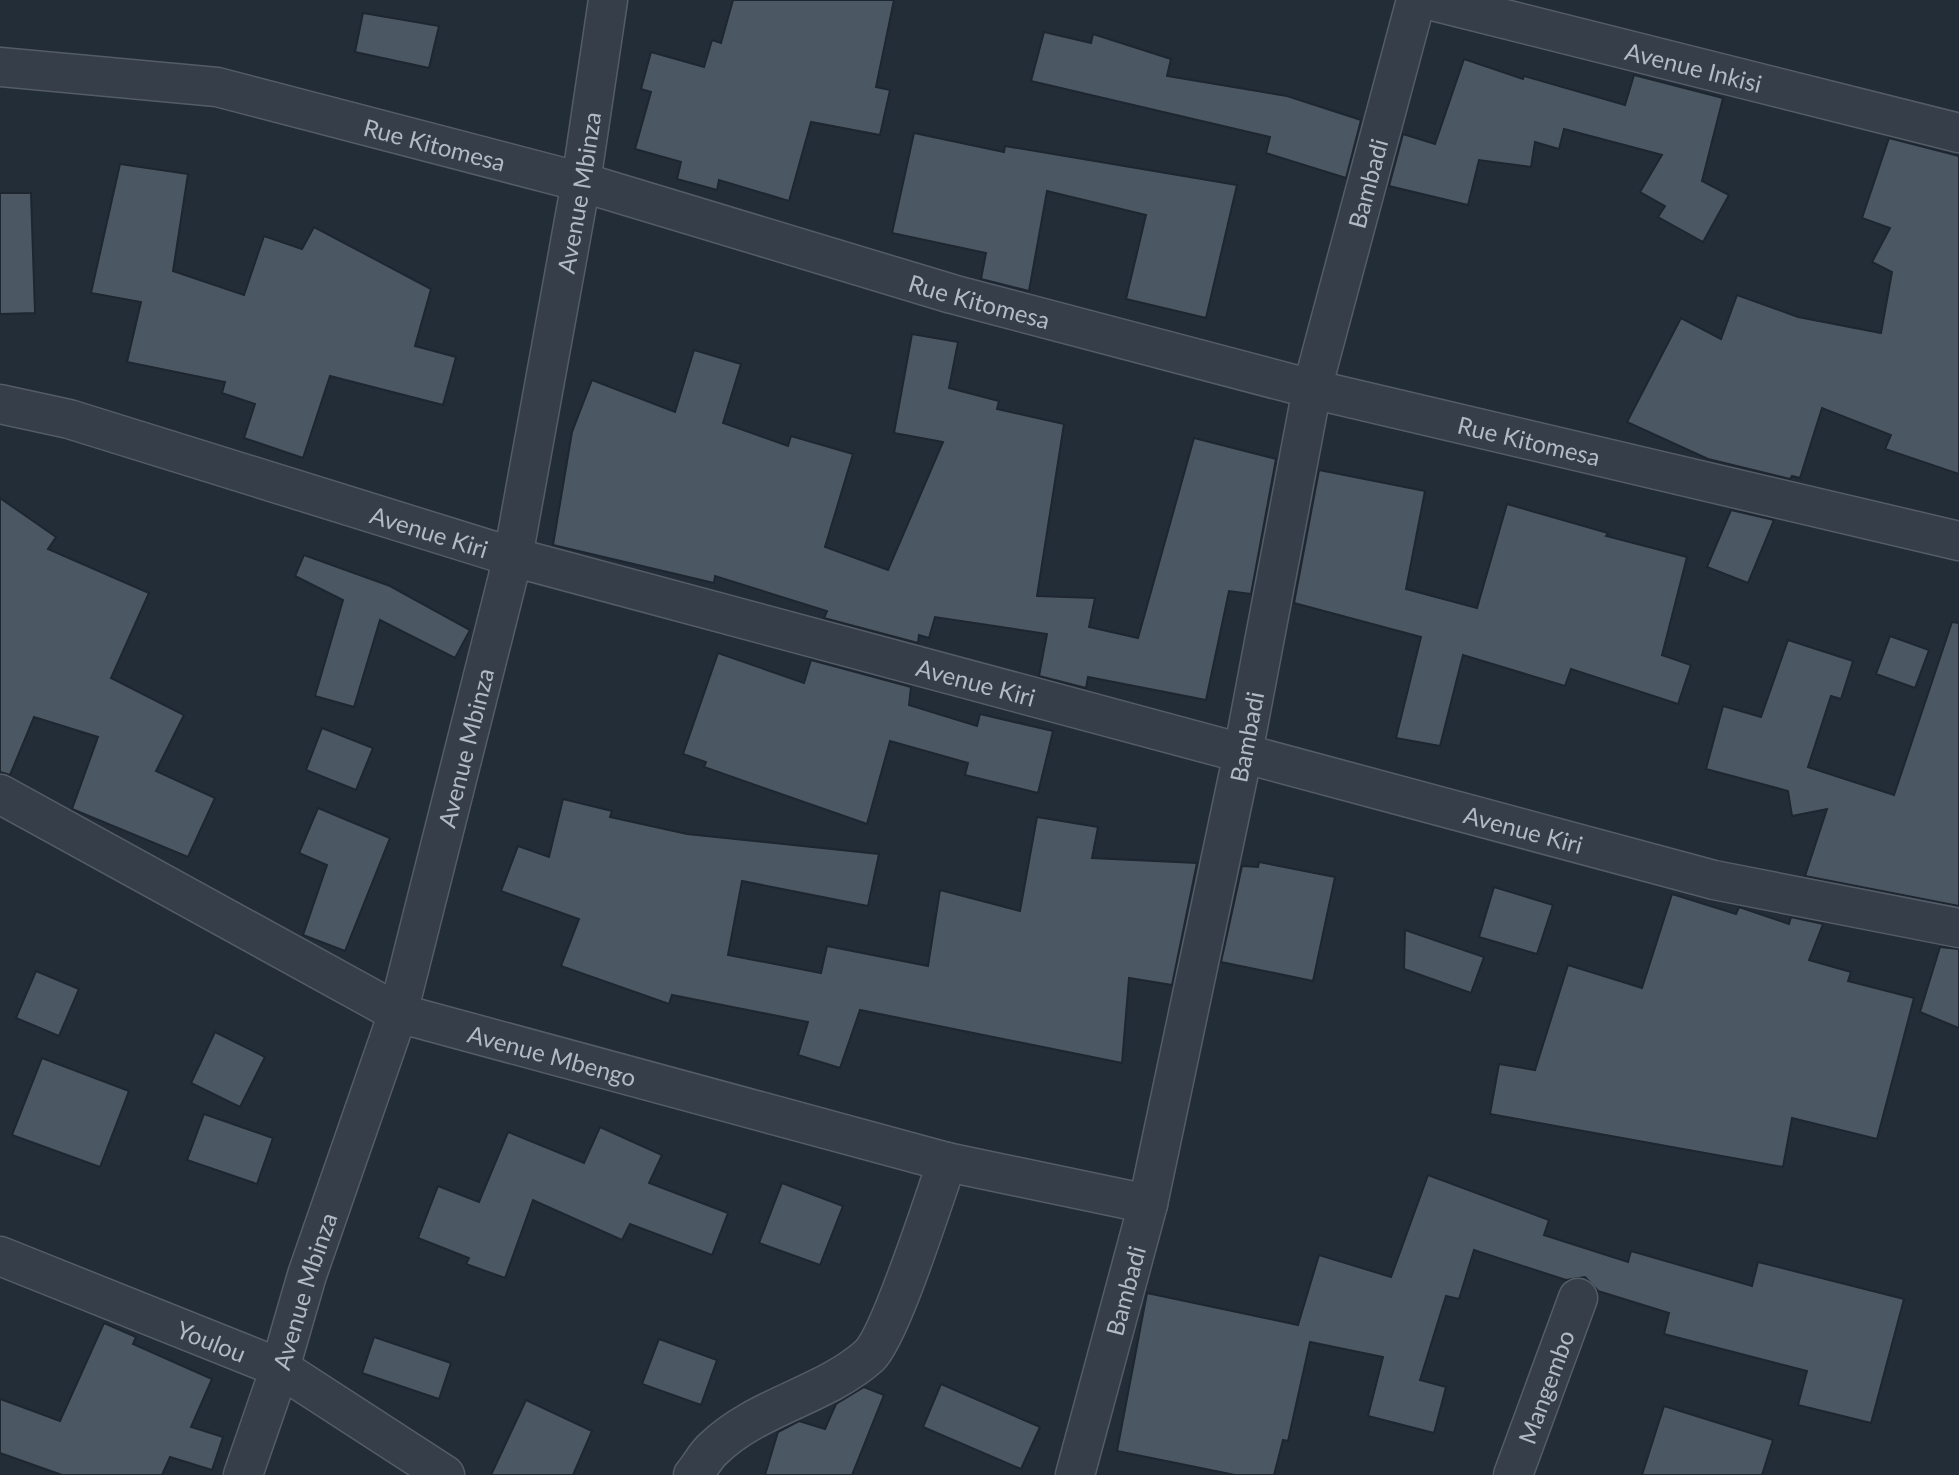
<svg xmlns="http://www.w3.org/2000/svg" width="1959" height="1475" font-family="Lato,sans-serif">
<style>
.building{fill:#4b5864;stroke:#1e2630;stroke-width:2}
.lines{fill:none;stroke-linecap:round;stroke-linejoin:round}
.street-casing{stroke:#545d67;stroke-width:41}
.street{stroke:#363f49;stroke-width:38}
.labels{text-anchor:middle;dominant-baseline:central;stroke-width:5;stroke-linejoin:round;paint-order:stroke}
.street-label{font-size:24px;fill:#b1bac5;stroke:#1c242e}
</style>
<rect width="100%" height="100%" fill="#232d38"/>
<!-- building -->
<g class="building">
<path d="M733 0H894L876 87 890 90 880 135 811 122 789 201 719 180 717 190 677 179 681 162 635 149 651 92 641 89 651 52 704 67 712 40 721 43Z"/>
<path d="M363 13 439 26 429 68 355 52Z"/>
<path d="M1044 32 1091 43 1093 34 1171 59 1167 76 1287 96 1361 120 1346 178 1266 153 1270 137 1031 81Z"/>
<path d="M1464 59 1523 79 1524 76 1625 105 1634 75 1723 98 1702 181 1729 195 1703 242 1658 217 1665 206 1640 192 1662 155 1564 129 1559 149 1535 142 1531 167 1479 160 1468 205 1389 186 1403 134 1435 144Z"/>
<path d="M914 133 1004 152 1005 146 1237 185 1206 318 1126 299 1146 215 1047 191 1029 291 981 279 986 253 892 233Z"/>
<path d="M1889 138 1959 156V474L1885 449 1891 435 1822 408 1800 478 1792 476 1790 479 1708 459 1627 422 1681 318 1721 339 1737 295 1798 317 1881 333 1892 272 1872 262 1890 228 1862 218Z"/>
<path d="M120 164 188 174 173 271 244 295 264 236 302 249 314 227 431 289 415 346 456 357 443 405 330 376 303 458 244 438 255 404 222 393 225 382 127 362 141 302 91 293Z"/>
<path d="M0 193H31L35 313 0 314Z"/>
<path d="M912 334 958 342 949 388 999 401 997 409 1064 424 1037 596 1095 598 1089 627 1138 638 1194 438 1276 459 1251 594 1229 591 1206 700 1088 677 1086 688 1039 676 1047 634 935 617 929 638 919 635 918 643 824 618 827 611 715 576 714 583 553 545 572 432 592 380 675 412 694 350 741 364 723 423 788 446 791 436 853 454 825 547 888 570 943 442 894 433Z"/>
<path d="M1319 470 1425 491 1406 589 1477 608 1507 504 1608 533 1606 536 1687 557 1662 655 1691 665 1678 704 1571 669 1565 686 1463 655 1440 746 1396 738 1421 637 1294 603Z"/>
<path d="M0 498 56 537 48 549 149 593 111 678 184 715 156 771 215 798 188 857 72 809 98 737 34 717 10 775 0 772Z"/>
<path d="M1731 510 1774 520 1748 583 1707 567Z"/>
<path d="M304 555 390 586 470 630 455 658 380 620 354 707 315 696 343 600 295 576Z"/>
<path d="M1952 622 1959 623V906L1805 876 1827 809 1792 816 1788 791 1706 769 1723 706 1761 717 1788 640 1853 661 1841 699 1831 696 1808 767 1894 795Z"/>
<path d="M1890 636 1929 650 1915 688 1876 674Z"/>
<path d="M718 653 804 683 811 660 911 687 909 705 977 726 980 714 1053 731 1038 793 965 775 968 763 890 741 867 824 704 767 706 762 683 754Z"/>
<path d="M322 728 373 748 356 790 306 770Z"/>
<path d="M563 799 612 811 610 817 687 834 879 854 868 906 742 881 728 955 821 973 827 946 928 966 940 890 1020 911 1037 817 1098 827 1092 858 1197 863 1172 985 1129 978 1122 1063 860 1010 840 1068 798 1055 808 1022 672 995 669 1004 561 966 579 919 501 891 518 846 549 857Z"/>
<path d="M318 808 390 838 345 951 303 935 327 865 299 853Z"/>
<path d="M1259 862 1335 877 1313 981 1221 962 1242 866 1258 867Z"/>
<path d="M1494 887 1553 905 1537 954 1479 937Z"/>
<path d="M1672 894 1736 914 1739 907 1789 924 1791 917 1823 924 1809 960 1851 972 1848 981 1914 998 1877 1139 1792 1118 1783 1167 1490 1114 1499 1064 1535 1070 1568 965 1642 988Z"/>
<path d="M1405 930 1484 957 1471 993 1404 969Z"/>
<path d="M1940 947 1959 949V1028L1920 1012Z"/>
<path d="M36 971 79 989 59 1036 16 1018Z"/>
<path d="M215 1032 265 1057 240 1107 191 1083Z"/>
<path d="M42 1058 129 1091 100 1167 12 1135Z"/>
<path d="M204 1114 273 1138 257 1184 187 1160Z"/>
<path d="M600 1127 662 1155 649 1183 728 1213 712 1255 630 1224 622 1240 533 1200 505 1278 466 1264 469 1258 418 1238 438 1186 479 1202 508 1132 584 1163Z"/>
<path d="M1428 1175 1549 1220 1544 1235 1628 1262 1631 1251 1752 1286 1758 1262 1904 1299 1871 1423 1798 1405 1807 1371 1664 1334 1669 1313 1598 1291 1585 1277 1566 1280 1474 1250 1459 1299 1446 1296 1420 1380 1446 1387 1434 1433 1368 1416 1383 1357 1310 1342 1288 1441 1283 1440 1274 1475H1235L1117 1451 1147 1293 1298 1325 1319 1255 1391 1277Z"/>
<path d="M782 1183 843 1206 820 1265 759 1243Z"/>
<path d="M104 1323 136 1337 133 1344 212 1379 191 1427 223 1437 212 1470 170 1457 162 1475H62L0 1453V1399L60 1421Z"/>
<path d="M374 1337 451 1363 439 1399 362 1373Z"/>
<path d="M659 1339 717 1360 701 1405 642 1384Z"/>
<path d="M941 1384 1040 1427 1021 1469 923 1427Z"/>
<path d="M864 1387 884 1395 852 1475H765L778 1432 799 1421 825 1429 836 1404Z"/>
<path d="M526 1400 592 1431 573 1475H491Z"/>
<path d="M1664 1406 1773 1440 1762 1475H1642Z"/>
</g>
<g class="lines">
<!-- street casing -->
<g class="street-casing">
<g id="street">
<path id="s1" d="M1429 0 1959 133"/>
<path id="s2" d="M0 67 217 87 581 182 952 294 1312 389 1959 541"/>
<path id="s3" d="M0 404 69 419 513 557 1714 880 1959 928"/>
<path id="s4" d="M0 794 398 1013 947 1162 1148 1204"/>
<path id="s5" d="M0 1256 280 1368 445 1475"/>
<path id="s6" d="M243 1475 280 1368 307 1275 398 1013 513 557 581 182 608 0"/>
<path d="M693 1475C700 1467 705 1456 713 1449 757 1406 824 1396 869 1356 891 1335 934 1198 947 1162"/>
<path id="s7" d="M1075 1475 1148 1204 1243 753 1312 389 1416 0"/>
<path id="s8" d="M1513 1475 1578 1298"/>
</g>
</g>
<!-- street -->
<use href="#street" class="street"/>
</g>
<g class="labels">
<!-- street labels -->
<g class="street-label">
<text stroke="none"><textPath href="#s1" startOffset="273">Avenue Inkisi</textPath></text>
<text stroke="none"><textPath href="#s2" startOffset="443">Rue Kitomesa</textPath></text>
<text stroke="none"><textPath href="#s7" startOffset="1325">Bambadi</textPath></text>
<text stroke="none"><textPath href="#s6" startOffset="1328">Avenue Mbinza</textPath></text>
<text stroke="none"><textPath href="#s2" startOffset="1010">Rue Kitomesa</textPath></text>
<text stroke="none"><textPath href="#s2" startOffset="1577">Rue Kitomesa</textPath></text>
<text stroke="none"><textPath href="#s3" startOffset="448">Avenue Kiri</textPath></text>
<text stroke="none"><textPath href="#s3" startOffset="1015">Avenue Kiri</textPath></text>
<text stroke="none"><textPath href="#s7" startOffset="758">Bambadi</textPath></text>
<text stroke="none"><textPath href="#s6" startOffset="761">Avenue Mbinza</textPath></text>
<text stroke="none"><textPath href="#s3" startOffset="1582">Avenue Kiri</textPath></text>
<text stroke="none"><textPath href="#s4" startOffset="614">Avenue Mbengo</textPath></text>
<text stroke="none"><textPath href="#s6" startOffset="194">Avenue Mbinza</textPath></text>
<text stroke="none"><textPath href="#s7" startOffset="191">Bambadi</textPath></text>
<text stroke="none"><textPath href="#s5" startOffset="228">Youlou</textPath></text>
<text stroke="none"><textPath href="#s8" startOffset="94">Mangembo</textPath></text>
</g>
</g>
</svg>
